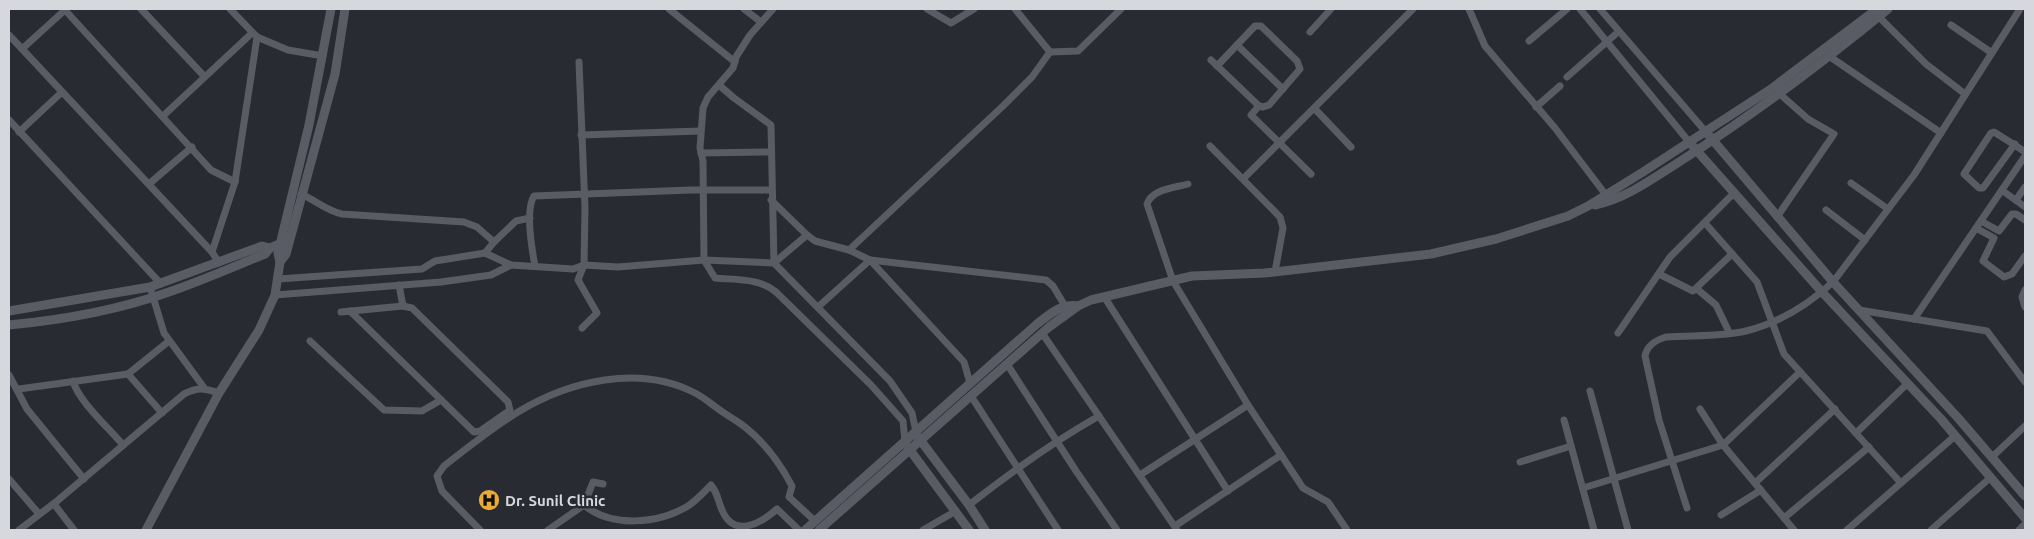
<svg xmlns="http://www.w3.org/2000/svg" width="2034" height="539" font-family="Ubuntu,sans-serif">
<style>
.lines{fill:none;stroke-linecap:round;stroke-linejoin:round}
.minor{stroke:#595c64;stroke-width:7}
.tertiary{stroke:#595c64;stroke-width:9}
.labels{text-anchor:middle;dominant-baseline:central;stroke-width:5;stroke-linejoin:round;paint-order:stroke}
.poi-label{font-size:15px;font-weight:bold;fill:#d6d8dd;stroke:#282b32;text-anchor:start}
</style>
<rect width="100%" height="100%" fill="#282b32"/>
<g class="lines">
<!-- minor -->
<g class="minor">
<path d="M64 9 211 170 235 182"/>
<path d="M141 9 204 76"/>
<path d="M230 9 257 37 288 50 323 56"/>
<path d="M669 9 735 62"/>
<path d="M744 9 761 22"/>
<path d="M773 9 750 35 736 57 733 68 708 97 703 108 700 148 703 161 704 260 715 278C737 280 759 278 776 292L871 385 903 421 905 441"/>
<path d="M927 9 951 23 974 9"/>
<path d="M1015 9 1050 52"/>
<path d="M1469 9 1485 46 1555 128 1606 195"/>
<path d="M1580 9 1690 143"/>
<path d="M1600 9 1706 132"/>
<path d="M1879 17 1926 64 1965 94"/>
<path d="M1951 25 1992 53"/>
<path d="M1310 32 1331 9"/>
<path d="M9 35 212 252"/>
<path d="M1529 41 1567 9"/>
<path d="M1237 45 1283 89"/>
<path d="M22 49 66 9"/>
<path d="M1050 52 1078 51 1121 9"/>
<path d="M1829 56 1941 133"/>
<path d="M1211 60 1259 106 1251 115 1311 174"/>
<path d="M579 62 585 208 584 265 578 280 597 313 582 328"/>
<path d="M1217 66 1255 26H1261L1297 61 1300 69 1269 105 1263 107 1259 106"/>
<path d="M1567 77 1618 32"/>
<path d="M719 85 734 98 771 125 774 263"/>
<path d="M1536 107 1560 86"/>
<path d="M1315 109 1351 147"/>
<path d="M163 116 252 33"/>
<path d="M9 120 161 284"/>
<path d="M19 132 62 92"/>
<path d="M581 135 700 131"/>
<path d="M2015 144 1983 188H1979L1964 174 1991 133 1994 132C2005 139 2015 145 2025 152"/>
<path d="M1210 146 1280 217 1283 228 1275 272"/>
<path d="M701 153 770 152"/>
<path d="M1244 178 1413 9"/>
<path d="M1851 183 1888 209"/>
<path d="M149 184 192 147"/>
<path d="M1188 184C1174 188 1152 189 1147 204L1173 281 1248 405 1303 488 1328 502 1347 530"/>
<path d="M2003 191 2025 207"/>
<path d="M301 194C315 200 327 211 342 214L464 222 477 227 494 242 485 253"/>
<path d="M771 200 807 235 774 263"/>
<path d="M2016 200 2025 187"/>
<path d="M1826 210 1865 240"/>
<path d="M1777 217 1834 134 1808 119 1780 94"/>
<path d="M1981 221 1999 231 2012 214H2016L2025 220"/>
<path d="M1705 223 1757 282 1784 354 1901 483"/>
<path d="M1976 228 1994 238 1983 261 2004 277 2012 274 2025 256"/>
<path d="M807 235 815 241 849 250 870 260 1046 280 1053 286 1065 306"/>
<path d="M494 242 516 221 530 218"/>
<path d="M849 250 1003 106 1032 77 1050 52"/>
<path d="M219 263 212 252 235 182 257 37"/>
<path d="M535 266C532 250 525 210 534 196L691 190H771"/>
<path d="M1659 274 1693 291 1732 254"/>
<path d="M278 279 422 269 435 261 485 253 511 265 573 269 584 265 618 267 704 260 774 263 890 381 912 413 916 432"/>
<path d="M399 285 403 306"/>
<path d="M150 287 164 333 205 389"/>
<path d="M1697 289 1716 305 1729 332"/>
<path d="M2025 290 2022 297 2025 307"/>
<path d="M275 295 441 282 491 275 511 265"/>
<path d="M1105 298 1228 491"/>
<path d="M818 307 870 260 964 362 970 383"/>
<path d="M1859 310 1987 331 2025 382"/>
<path d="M341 312 403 306 412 308 508 402 510 410 480 431 474 432 350 311"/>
<path d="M1914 319 2025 156"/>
<path d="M1042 333 1177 530"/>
<path d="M1618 333 1670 257 1734 193"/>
<path d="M310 341 384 410 422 411 441 400"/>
<path d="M1007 364 1076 471 1117 530"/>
<path d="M128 374 162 413"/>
<path d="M9 375 27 409 84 479"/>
<path d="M73 381C79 402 109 428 123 445"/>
<path d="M19 389 128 374 169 341"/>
<path d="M1590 391 1628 530"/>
<path d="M971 396 1058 530"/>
<path d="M1700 409 1723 445 1800 372"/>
<path d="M1564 420 1594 530"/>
<path d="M1856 433 1908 383"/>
<path d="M1992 457 2025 426"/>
<path d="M1520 462 1571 446"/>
<path d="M1140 475 1248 405"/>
<path d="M9 479 39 514"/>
<path d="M1755 483 1835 409"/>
<path d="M1583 488 1723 445 1794 530"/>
<path d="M54 504 74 530"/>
<path d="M584 505 593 482 603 484"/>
<path d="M969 505C1011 472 1053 442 1099 416"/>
<path d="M1687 508 1659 420 1645 356C1647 345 1656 340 1666 337 1692 335 1721 337 1746 331 1778 323 1809 304 1833 282L1914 175 2020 9"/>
<path d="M1721 515 1761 490"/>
<path d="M1784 518 1869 447"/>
<path d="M1175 526 1281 455"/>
<path d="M19 530 57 501 184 394C198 387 204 388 219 393"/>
<path d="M480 530 442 491 437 476 444 466C468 447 492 428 518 412 569 381 639 364 695 393 703 397 710 403 717 408 726 415 736 420 745 427 764 442 781 465 792 486L789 497 815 521"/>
<path d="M548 530 584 505C611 528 658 524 688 506 696 501 704 492 711 485 719 495 717 499 722 510 734 539 761 523 777 509L799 530"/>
<path d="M923 530 956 511"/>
<path d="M1847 530 1955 436"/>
<path d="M1931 530 1991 477"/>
<path d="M2019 530 2025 524"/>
</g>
<!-- tertiary -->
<g class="tertiary">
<path d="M1706 132 1833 282 1959 419 2025 496"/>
<path d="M1690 143 1822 292 1941 419 2025 518"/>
<path d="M1595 205C1625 199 1654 178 1679 162 1753 115 1821 64 1888 9"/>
<path d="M280 262 286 254 335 74 345 9"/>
<path d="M9 311 150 287 262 246 270 248"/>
<path d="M9 325C62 320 118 310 169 292 201 281 233 267 265 254L270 248 289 240"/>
<path d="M918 437 969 505 985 530"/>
<path d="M907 446 969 530"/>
<path d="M146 530 219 393 259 330 275 295 280 262 278 253 309 125 331 9"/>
<path d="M805 530 1037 324C1050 314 1062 303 1078 306"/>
<path d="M819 530 1049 327 1078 306 1091 300 1192 276 1265 273 1431 254 1496 239 1568 216 1588 206 1643 172 1771 89 1877 9"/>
</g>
</g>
<!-- icons -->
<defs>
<g id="hospital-disc" transform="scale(1.125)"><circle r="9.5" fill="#eaaa39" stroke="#282b32"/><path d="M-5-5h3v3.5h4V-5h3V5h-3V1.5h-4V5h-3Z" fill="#111"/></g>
</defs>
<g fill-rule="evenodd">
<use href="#hospital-disc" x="489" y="500"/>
</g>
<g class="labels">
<!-- poi labels -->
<g class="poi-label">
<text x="505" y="500">Dr. Sunil Clinic</text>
</g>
</g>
<!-- border -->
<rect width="2034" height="539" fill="none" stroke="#d6d8dd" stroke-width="20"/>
</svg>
